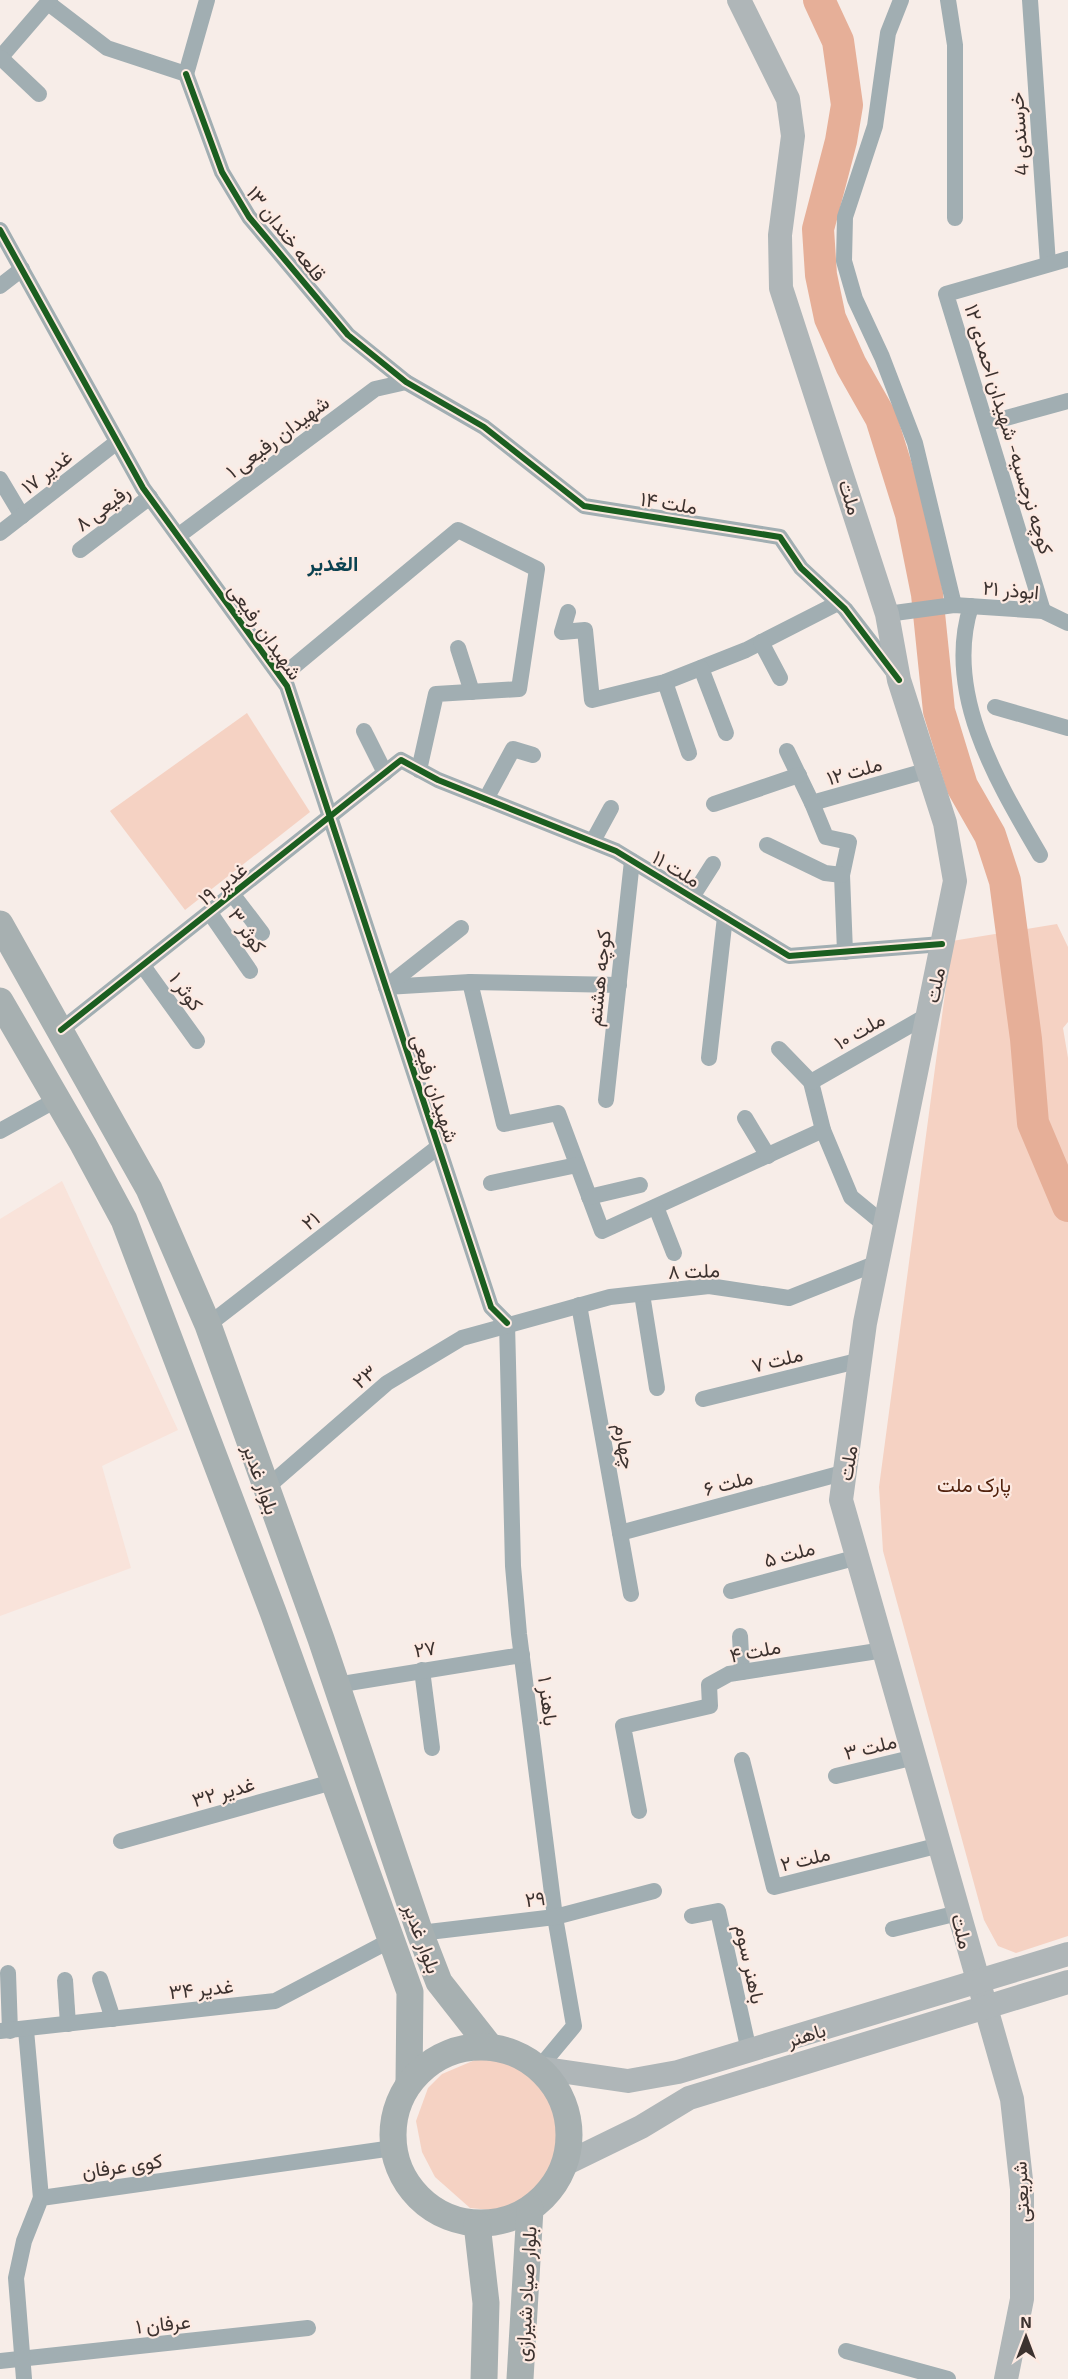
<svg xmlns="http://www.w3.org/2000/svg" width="1068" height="2379" font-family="'Exo 2',Vazirmatn,sans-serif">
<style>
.built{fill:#f9e3da}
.green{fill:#f5d2c3}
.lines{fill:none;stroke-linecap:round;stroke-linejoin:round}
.river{stroke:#e6af98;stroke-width:32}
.street{stroke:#a1aeb2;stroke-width:16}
.secondary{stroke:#afb6b8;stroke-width:24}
.primary{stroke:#a7b0b1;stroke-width:27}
.cycleway-casing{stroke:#fdeae2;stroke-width:10}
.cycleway{stroke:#1b5e20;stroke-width:6}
.labels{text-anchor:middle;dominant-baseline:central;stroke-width:4.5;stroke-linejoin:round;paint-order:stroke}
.street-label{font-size:20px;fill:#3c322f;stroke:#fdeae2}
.park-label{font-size:20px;fill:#52230e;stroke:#fdeae2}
.neighbourhood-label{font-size:21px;font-weight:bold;fill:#0a4251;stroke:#fdeae2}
</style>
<rect width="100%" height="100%" fill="#f7ede8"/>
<!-- built -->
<path class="built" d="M62 1181 178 1430 102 1466 131 1568 0 1616V1219Z"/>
<!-- green -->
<g class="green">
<path d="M247 713 310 812 185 910 110 811Z"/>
<path d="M1057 924 1068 947V1022L1063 1028 1068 1058V1936L1016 1953 998 1946 984 1920 883 1551 879 1487 952 941Z"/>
<path d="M482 2057 519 2060 543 2073 563 2103 568 2152 544 2198 521 2213 470 2208 435 2177 422 2152 416 2121 428 2088 442 2074Z"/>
</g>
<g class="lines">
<!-- river -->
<path class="river" d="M819 0 838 41 847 105 841 141 818 229 821 275 830 318 851 365 881 418 911 514 927 594 939 711 962 786 990 835 1005 881 1026 1039 1033 1123 1068 1206"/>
<!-- street -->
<g class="street">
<path d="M901 0 888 33 875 126 845 217 844 261 855 299 882 357 915 443 954 605"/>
<path d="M948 0 955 45V218"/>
<path d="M1030 0 1048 264"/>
<path d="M48 3 107 48 186 74"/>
<path d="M0 58 50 0"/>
<path d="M1 58 39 94"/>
<path d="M186 74 222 172 249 217 348 335 406 382 484 427 584 506 780 537 801 568 845 609 895 674"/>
<path d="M186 74 207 0"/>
<path d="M0 230 143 488 287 686 491 1307 507 1323"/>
<path d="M0 286 22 269"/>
<path d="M988 423 1068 401"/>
<path d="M0 479 22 516"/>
<path d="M0 533 117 442"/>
<path d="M178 536 375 389 406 382"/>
<path d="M80 550 150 497"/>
<path d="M971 606C943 693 998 783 1040 855"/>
<path d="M1043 611 946 294 1068 259"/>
<path d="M568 612 562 632 585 630 592 700 665 682 746 650 838 603"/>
<path d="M887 614 954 605 1043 611 1068 623"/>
<path d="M761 642 780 678"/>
<path d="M458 648 472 692"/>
<path d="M701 668 726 733"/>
<path d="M281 677 458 530 537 569 519 689 436 694 419 770"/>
<path d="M665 682 689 753"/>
<path d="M995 707 1068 728"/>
<path d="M364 731 385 773"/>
<path d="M787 751 812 803 929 770"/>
<path d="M486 799 513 749 533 755"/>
<path d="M812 803 826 837 849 842 842 875 845 952"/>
<path d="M714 804 799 775"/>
<path d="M593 841 611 808"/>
<path d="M767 845 825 873 842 875"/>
<path d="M233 895 262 933"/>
<path d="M692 897 713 864"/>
<path d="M210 913 250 971"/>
<path d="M143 966 197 1041"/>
<path d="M470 982 504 1124 558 1113 602 1231 823 1130"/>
<path d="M386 987 470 982 619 985"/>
<path d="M386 987 461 928"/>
<path d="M61 1030 401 760 438 780 616 851 789 956 942 944"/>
<path d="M779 1049 811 1082 823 1130 851 1197 885 1225"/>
<path d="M709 1058 725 917"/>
<path d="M811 1082 928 1015"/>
<path d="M606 1100 632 861"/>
<path d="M745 1118 768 1156"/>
<path d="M0 1131 56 1100"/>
<path d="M491 1183 577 1165"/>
<path d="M589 1197 640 1185"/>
<path d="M656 1207 674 1253"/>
<path d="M642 1294 657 1388"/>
<path d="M579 1305 631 1594"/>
<path d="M507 1323 513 1566 519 1634 555 1917 574 2026 539 2068"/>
<path d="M208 1325 438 1147"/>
<path d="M703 1399 861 1360"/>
<path d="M265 1489 387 1383 462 1338 610 1297 709 1286 789 1298 877 1263"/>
<path d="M620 1533 846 1472"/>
<path d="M731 1591 858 1557"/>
<path d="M740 1636 742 1672"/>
<path d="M422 1670 432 1748"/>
<path d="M336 1685 522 1655"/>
<path d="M742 1760 774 1887 940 1845"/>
<path d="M836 1776 915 1757"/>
<path d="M639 1811 623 1726 710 1706 709 1685 729 1674 884 1650"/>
<path d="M121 1841 336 1781"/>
<path d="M692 1916 718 1911 749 2051"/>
<path d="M893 1929 958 1913"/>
<path d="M420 1933 555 1917 654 1891"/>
<path d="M8 1973 10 2031"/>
<path d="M100 1979 113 2019"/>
<path d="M65 1980 68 2024"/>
<path d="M26 2030 41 2198"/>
<path d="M0 2031 275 2001 393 1939"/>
<path d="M846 2351 948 2379"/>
<path d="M0 2361 308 2328"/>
<path d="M24 2379 16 2278 24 2241 41 2198 393 2148"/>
</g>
<!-- secondary -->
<g class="secondary">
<path d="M739 0 788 99 793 136 780 235 781 288 887 614 899 680 945 823 955 881 865 1323 841 1500 1012 2099 1022 2189V2299L1006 2379"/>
<path d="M539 2068 628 2081 678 2072 1068 1954"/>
<path d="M565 2164 641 2127 689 2098 1068 1982"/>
</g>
<!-- primary -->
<g class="primary">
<path d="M0 924 149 1189 208 1325 321 1639 420 1933 439 1982 490 2047"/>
<path d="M0 1001 83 1144 124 1220 273 1612 410 1992 409 2083"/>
<circle cx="481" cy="2135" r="88"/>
<path d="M477 2224 486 2303 484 2379"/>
<path d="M520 2379 530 2209"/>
</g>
<!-- cycleway casing -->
<g class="cycleway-casing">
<g id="cycleway">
<path d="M186 74 222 172 249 217 348 335 406 382 484 427 584 506 780 537 801 568 845 609 899 680"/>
<path d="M0 230 143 488 287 686 491 1307 507 1323"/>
<path d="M61 1030 401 760 438 780 616 851 789 956 942 944"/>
</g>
</g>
<!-- cycleway -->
<use href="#cycleway" class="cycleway"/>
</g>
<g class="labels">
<!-- street labels -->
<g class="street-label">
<text transform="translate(1018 134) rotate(-94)">خرسندی 4</text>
<text transform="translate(287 233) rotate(52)">۱۳ قلعه خندان</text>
<text transform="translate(1010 429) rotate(73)">کوچه نرجسیه- شهیدان احمدی ۱۲</text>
<text transform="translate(277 436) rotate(-37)">۱ شهیدان رفیعی</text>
<text transform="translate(46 471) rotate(-38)">۱۷ غدیر</text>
<text transform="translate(851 497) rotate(72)">ملت</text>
<text transform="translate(669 502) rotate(9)">۱۴ ملت</text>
<text transform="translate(102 507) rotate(-37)">رفیعی ۸</text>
<text transform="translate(1011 589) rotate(5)">۲۱ ابوذر</text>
<text transform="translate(266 631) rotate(55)">شهیدان رفیعی</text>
<text transform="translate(854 770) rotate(-16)">۱۲ ملت</text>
<text transform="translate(677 868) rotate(31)">۱۱ ملت</text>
<text transform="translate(222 883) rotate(-38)">۱۹ غدیر</text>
<text transform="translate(248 930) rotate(55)">۳ کوثر</text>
<text transform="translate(598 978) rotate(-84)">کوچه هشتم</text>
<text transform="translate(934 985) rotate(-79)">ملت</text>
<text transform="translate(187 991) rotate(54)">۱ کوثر</text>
<text transform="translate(859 1030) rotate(-30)">ملت ۱۰</text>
<text transform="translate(436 1088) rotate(72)">شهیدان رفیعی</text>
<text transform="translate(310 1220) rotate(-38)">۲۱</text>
<text transform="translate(694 1270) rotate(-2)">۸ ملت</text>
<text transform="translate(777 1359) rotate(-14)">۷ ملت</text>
<text transform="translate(364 1376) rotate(-39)">۲۳</text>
<text transform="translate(626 1446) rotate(80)">چهارم</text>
<text transform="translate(847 1463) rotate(-81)">ملت</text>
<text transform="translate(262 1479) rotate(71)">بلوار غدیر</text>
<text transform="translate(728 1482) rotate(-15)">۶ ملت</text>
<text transform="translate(789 1553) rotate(-15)">۵ ملت</text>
<text transform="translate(425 1648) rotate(-9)">۲۷</text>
<text transform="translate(755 1650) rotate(-11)">۴ ملت</text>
<text transform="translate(549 1701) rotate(83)">باهنر ۱</text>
<text transform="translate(870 1746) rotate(-14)">۳ ملت</text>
<text transform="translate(223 1791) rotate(-16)">۳۲ غدیر</text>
<text transform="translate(805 1858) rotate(-14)">۲ ملت</text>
<text transform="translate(535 1898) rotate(-7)">۲۹</text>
<text transform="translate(963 1931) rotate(75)">ملت</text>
<text transform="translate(423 1938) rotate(70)">بلوار غدیر</text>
<text transform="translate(751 1964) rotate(78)">باهنر سوم</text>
<text transform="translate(201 1988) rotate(-6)">۳۴ غدیر</text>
<text transform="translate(806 2034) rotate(-17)">باهنر</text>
<text transform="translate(122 2165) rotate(-8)">کوی عرفان</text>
<text transform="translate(1020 2192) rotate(-93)">شریعتی</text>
<text transform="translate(525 2294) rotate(-87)">بلوار صیاد شیرازی</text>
<text transform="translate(163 2323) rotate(-6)">عرفان ۱</text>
</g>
<!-- park labels -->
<g class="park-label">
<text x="974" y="1484">پارک ملت</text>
</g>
<!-- neighbourhood labels -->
<g class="neighbourhood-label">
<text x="333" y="562">الغدیر</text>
</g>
</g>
<!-- north arrow -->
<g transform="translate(1026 2337)" stroke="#fdeae2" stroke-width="4.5" paint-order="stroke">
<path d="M0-4.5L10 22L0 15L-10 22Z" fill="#3c322f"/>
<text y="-9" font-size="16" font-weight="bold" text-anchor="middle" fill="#3c322f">N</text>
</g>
</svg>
